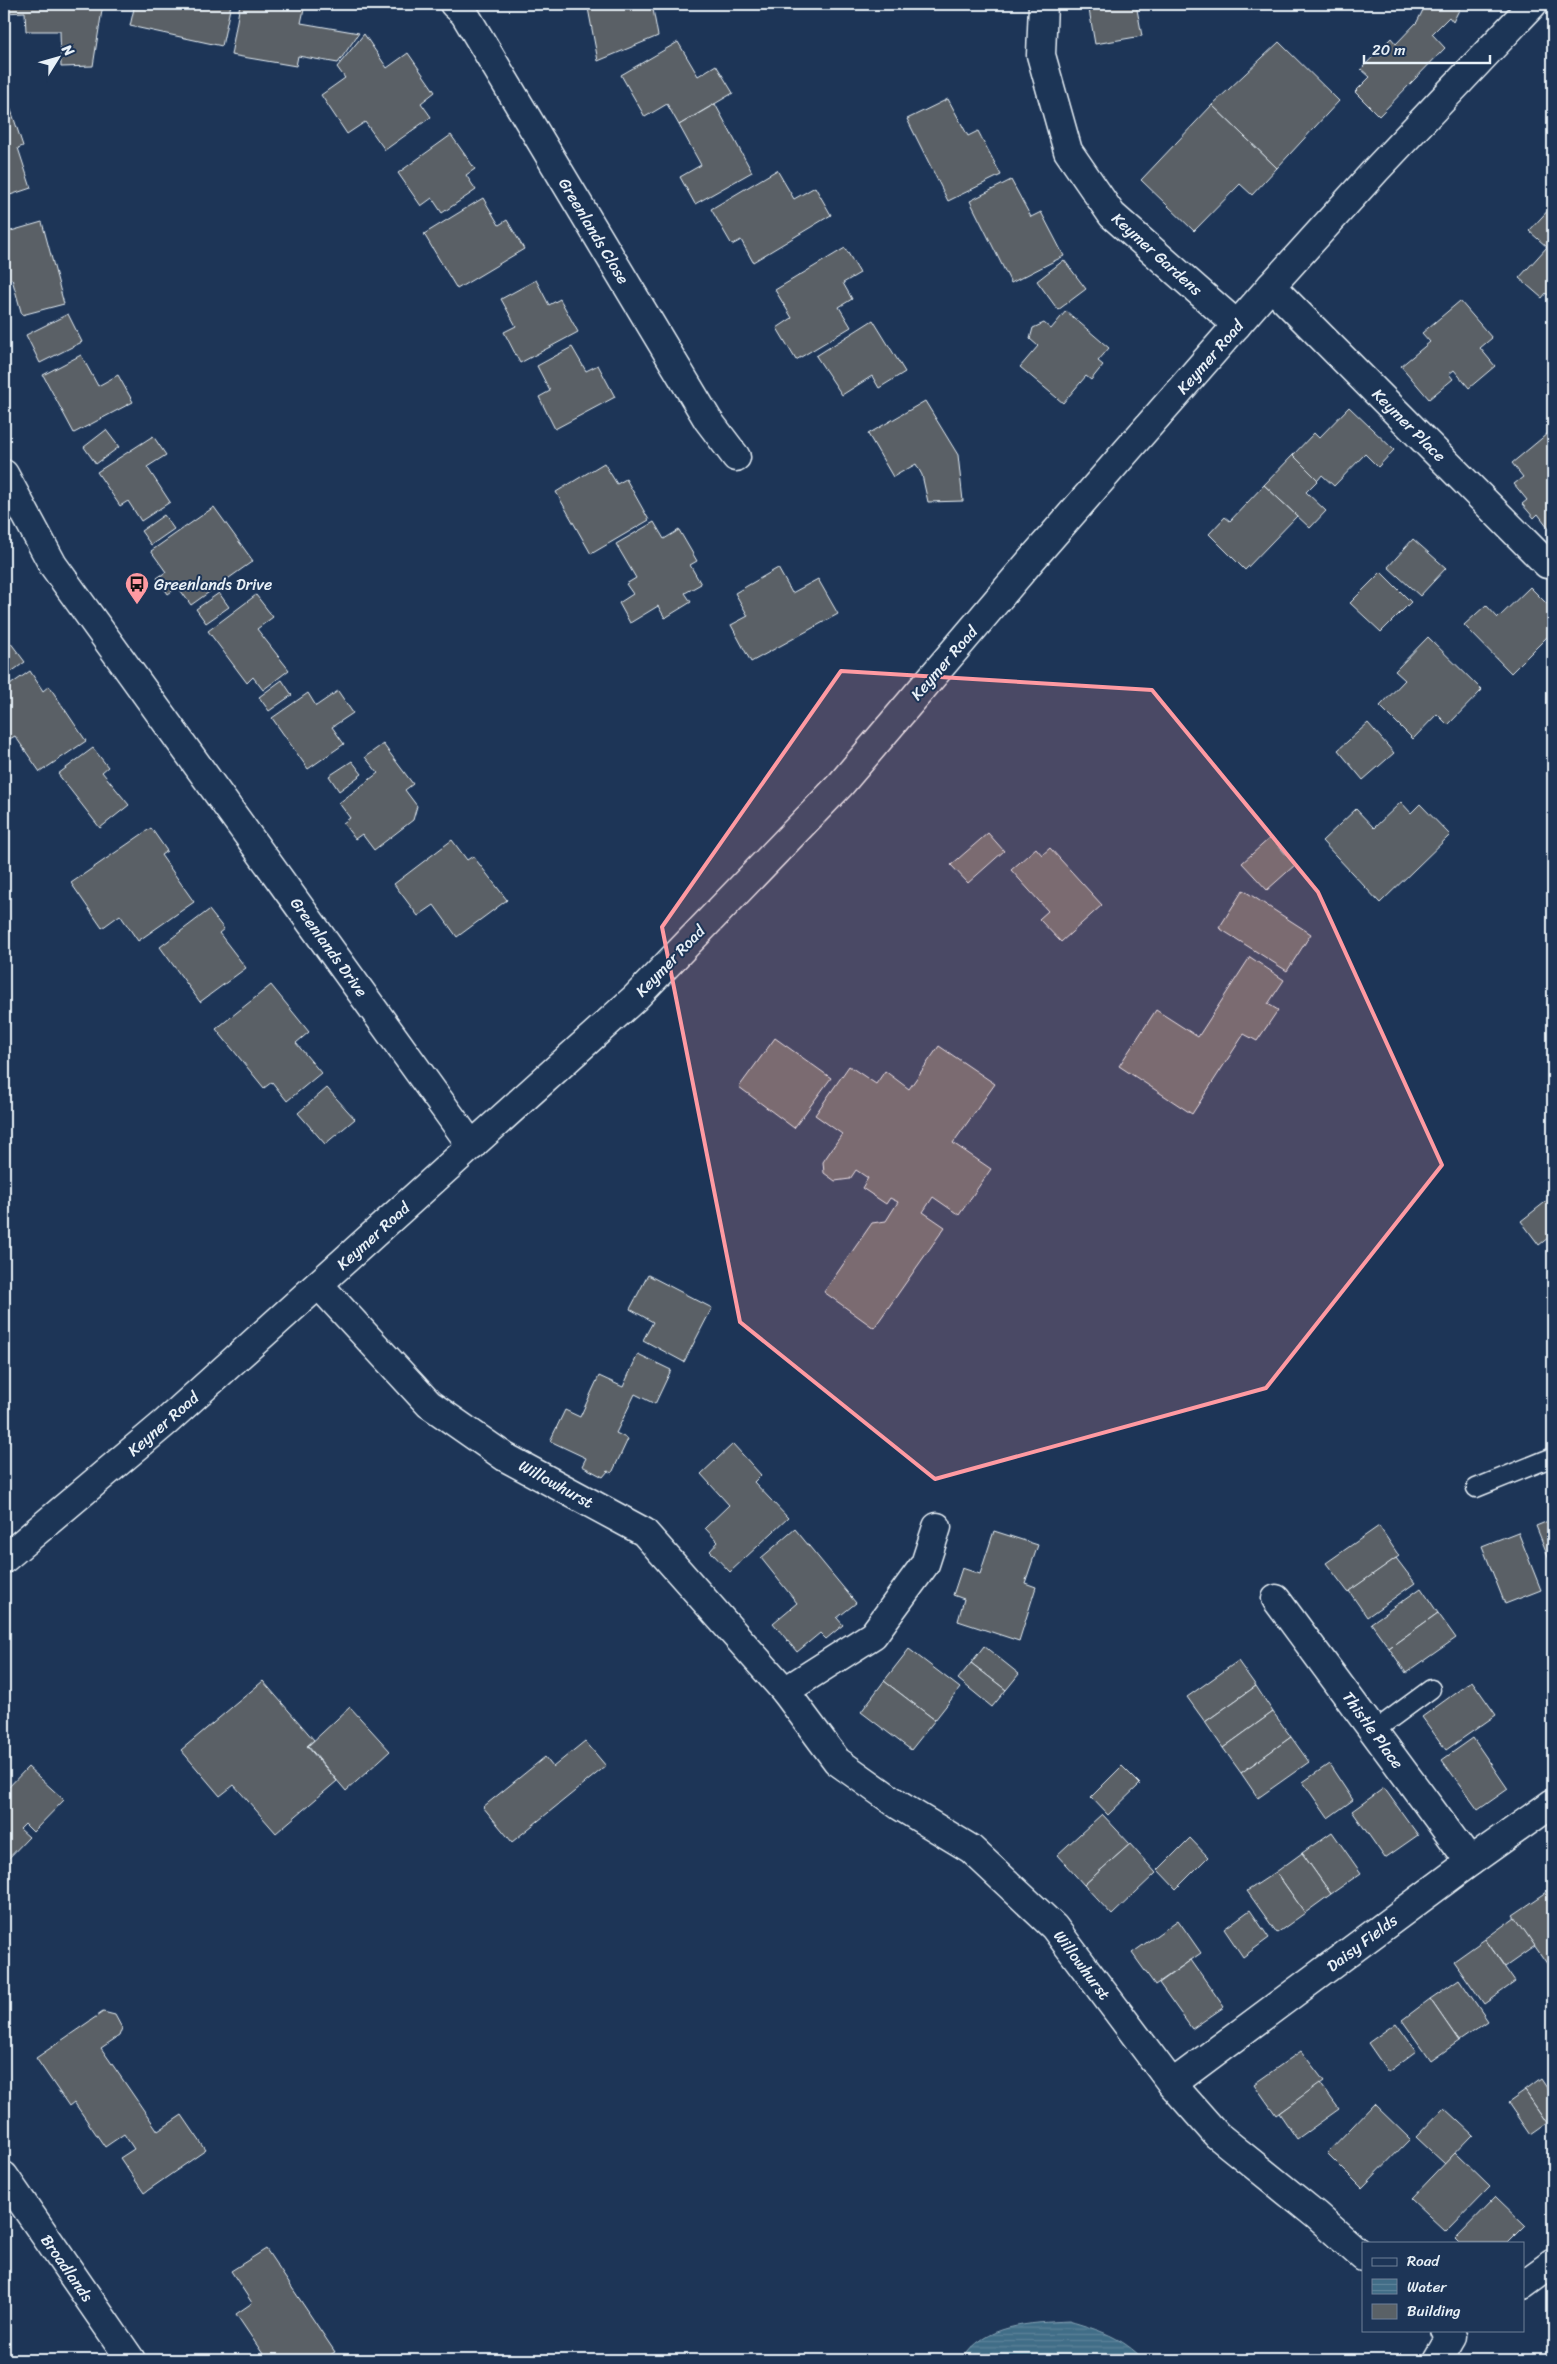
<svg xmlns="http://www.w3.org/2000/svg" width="1557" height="2364" font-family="Sriracha,sans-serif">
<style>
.water{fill:url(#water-rules);stroke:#84a2b4}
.building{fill:#5a6166;stroke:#e8f1f8}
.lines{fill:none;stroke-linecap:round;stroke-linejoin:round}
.lane-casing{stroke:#e8f1f8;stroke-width:21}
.street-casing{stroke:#e8f1f8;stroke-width:31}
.secondary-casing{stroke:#e8f1f8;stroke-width:31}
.lane{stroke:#1d3557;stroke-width:18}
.street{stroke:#1d3557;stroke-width:28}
.secondary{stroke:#1d3557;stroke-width:28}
.marked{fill:#ff9aa2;fill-opacity:0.2;stroke:#ff9aa2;stroke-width:4;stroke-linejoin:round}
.labels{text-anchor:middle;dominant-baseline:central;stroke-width:4;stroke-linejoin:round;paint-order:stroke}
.street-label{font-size:16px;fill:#e8f1f8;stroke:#1d3557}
.poi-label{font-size:16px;fill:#e8f1f8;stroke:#1d3557;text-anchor:start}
</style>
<defs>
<pattern id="water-rules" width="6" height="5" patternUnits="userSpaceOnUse" patternTransform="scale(1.25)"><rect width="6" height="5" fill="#416d87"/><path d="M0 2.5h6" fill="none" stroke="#5c8299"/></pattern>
</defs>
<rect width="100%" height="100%" fill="#1d3557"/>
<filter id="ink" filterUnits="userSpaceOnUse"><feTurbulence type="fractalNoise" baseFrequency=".02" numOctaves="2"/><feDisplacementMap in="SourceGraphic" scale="10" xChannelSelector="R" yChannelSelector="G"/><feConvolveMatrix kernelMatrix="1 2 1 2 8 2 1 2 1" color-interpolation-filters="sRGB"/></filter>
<g filter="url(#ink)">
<!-- water -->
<path class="water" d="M1069 2321C1099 2330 1122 2337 1144 2360H962C984 2324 1030 2323 1069 2321Z"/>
<!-- building -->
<g class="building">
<path d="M4 4H103L93 66 61 67 60 31H26L25 12 4 13Z"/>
<path d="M135 4H231L222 46 130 26Z"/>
<path d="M240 4 305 5 301 23 359 33 338 63 298 56 296 66 231 55Z"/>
<path d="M606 4H652L658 36 598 61 588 8Z"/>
<path d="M904 4H951V6L904 8Z"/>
<path d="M1088 4H1136L1142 36 1095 44Z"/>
<path d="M1426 4H1462L1453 22 1449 17 1432 34 1445 48 1379 116 1355 92 1370 77 1361 69 1391 38 1396 44 1417 22Z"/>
<path d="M364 34 387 68 408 53 435 92 421 103 431 117 385 150 365 122 347 134 321 95 345 78 337 67Z"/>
<path d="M678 42 698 76 716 65 733 93 679 125 667 104 645 117 621 75Z"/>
<path d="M1279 42 1339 101 1277 168 1212 105Z"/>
<path d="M7 98 23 146 18 148 31 188 4 197V99Z"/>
<path d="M948 99 968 136 978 131 1001 175 948 201 907 119Z"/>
<path d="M715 104 752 172 695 204 680 177 701 165 679 125Z"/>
<path d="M1212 105 1277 168 1252 195 1240 184 1194 231 1141 180Z"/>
<path d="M451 135 475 169 466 175 476 190 442 213 432 198 421 206 398 173Z"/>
<path d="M777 170 794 199 815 187 831 215 753 262 741 240 732 245 711 209Z"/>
<path d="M1011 180 1031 217 1041 212 1064 256 1011 283 970 201Z"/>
<path d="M483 198 499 225 507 220 524 249 457 289 424 234Z"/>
<path d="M1553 205V300L1546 293 1542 298 1519 278 1547 247 1529 231Z"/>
<path d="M42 222 64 304 22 315 12 279 4 282V233Z"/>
<path d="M845 248 860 273 843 283 852 299 839 307 851 327 796 360 777 328 792 318 775 290Z"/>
<path d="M1064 260 1086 289 1058 310 1037 281Z"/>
<path d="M536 280 549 305 560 299 578 332 520 363 504 332 516 326 501 299Z"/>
<path d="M1460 301 1492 338 1480 348 1495 366 1469 388 1454 370 1449 374 1453 379 1429 399 1401 366 1430 342 1422 333Z"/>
<path d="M1066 311 1109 348 1098 361 1103 365 1091 380 1086 376 1063 403 1020 367 1038 346 1030 339 1033 328 1044 323 1051 329Z"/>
<path d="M68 314 82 342 40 363 26 335Z"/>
<path d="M873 320 905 372 879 388 872 376 842 395 816 356Z"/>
<path d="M572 347 586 371 598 365 615 397 555 429 539 397 550 391 537 366Z"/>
<path d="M81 355 98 386 118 375 133 402 74 433 43 375Z"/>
<path d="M925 401 958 455 963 501 928 502 922 475 916 464 893 477 868 434Z"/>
<path d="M1349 407 1394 450 1378 467 1365 454 1334 486 1322 475 1318 480 1293 455 1314 433 1319 438Z"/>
<path d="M1553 429V529L1551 531 1538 514 1534 518 1522 504 1527 500 1514 484 1523 477 1512 463Z"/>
<path d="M106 430 119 447 96 464 84 447Z"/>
<path d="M153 436 166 455 147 467 170 502 141 521 128 501 120 506 97 472Z"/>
<path d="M1293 455 1318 480 1306 492 1326 511 1310 528 1264 485Z"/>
<path d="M604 463 617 484 626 479 649 520 591 554 556 492Z"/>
<path d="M1264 485 1297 516 1245 570 1209 534 1225 517 1230 521Z"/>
<path d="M214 507 253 561 191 605 178 587 168 594 157 578 166 572 151 551Z"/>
<path d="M164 515 174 529 151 545 141 531Z"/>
<path d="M654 522 664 539 679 530 697 561 690 565 701 584 685 593 691 602 665 618 658 606 630 623 619 603 633 594 626 584 636 578 616 544Z"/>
<path d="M1413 539 1446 568 1420 596 1388 567Z"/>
<path d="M778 568 792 593 818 579 838 614 751 662 731 625 748 616 735 593Z"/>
<path d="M1381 572 1411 602 1381 632 1350 603Z"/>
<path d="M1530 587 1553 610V631L1511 673 1464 625 1486 605 1498 618Z"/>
<path d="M219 593 229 607 206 623 196 609Z"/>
<path d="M256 595 273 617 257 629 289 670 263 690 253 677 247 683 208 631Z"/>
<path d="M4 634 25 662 4 677Z"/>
<path d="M1428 637 1482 690 1448 725 1437 714 1413 739 1380 706 1405 680 1395 671Z"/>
<path d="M30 671 43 691 49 686 86 741 40 772 15 736 4 742V689Z"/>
<path d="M282 680 292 695 269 711 259 697Z"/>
<path d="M338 691 353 713 332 727 344 744 308 769 272 718 308 693 316 706Z"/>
<path d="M1368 723 1394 753 1363 780 1338 750Z"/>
<path d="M383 744 413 784 405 790 417 806 413 820 374 850 362 834 355 839 343 823 350 818 339 803 378 773 365 757Z"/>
<path d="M93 748 108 767 102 772 129 805 100 828 58 774Z"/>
<path d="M352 761 362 774 339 791 329 776Z"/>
<path d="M1401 802 1411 813 1420 804 1450 835 1380 903 1322 841 1356 809 1374 828Z"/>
<path d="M151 828 167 851 161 855 194 902 138 941 120 915 102 928 71 883Z"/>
<path d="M988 833 1004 851 968 883 951 865Z"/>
<path d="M1271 837 1295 865 1267 890 1242 863Z"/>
<path d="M452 840 467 860 473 856 507 900 457 937 434 905 418 916 394 884Z"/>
<path d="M1036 848 1042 855 1050 848 1102 905 1061 942 1039 919 1048 911 1011 870Z"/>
<path d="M1243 890 1311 934 1287 971 1219 928Z"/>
<path d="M209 910 224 929 219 933 246 968 200 1002 160 947Z"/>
<path d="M1250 957 1284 980 1268 1004 1278 1010 1257 1041 1244 1034 1192 1114 1119 1066 1156 1010 1198 1037Z"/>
<path d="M271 985 309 1032 296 1043 321 1073 287 1101 272 1082 264 1088 216 1029Z"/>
<path d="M775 1038 831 1078 794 1128 739 1087Z"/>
<path d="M939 1046 995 1084 953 1143 991 1169 959 1215 933 1197 923 1212 945 1227 874 1328 824 1292 872 1223 886 1221 898 1202 890 1198 886 1204 862 1188 868 1178 856 1170 850 1179 835 1181 824 1173 823 1162 842 1134 815 1115 849 1066 876 1084 885 1071 909 1089Z"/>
<path d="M327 1088 355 1119 325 1144 298 1113Z"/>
<path d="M1553 1196V1234L1539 1245 1521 1221Z"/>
<path d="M648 1275 712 1308 684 1362 643 1340 653 1322 630 1309Z"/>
<path d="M638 1354 671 1370 655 1404 635 1394 616 1433 628 1439 612 1473 608 1471 603 1477 582 1466 586 1458 550 1441 565 1410 580 1417 599 1376 623 1387Z"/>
<path d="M733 1444 761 1475 754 1482 788 1518 730 1572 710 1551 718 1542 705 1528 729 1505 701 1474Z"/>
<path d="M1553 1519V1560L1550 1561 1536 1526Z"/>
<path d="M1379 1526 1399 1556 1348 1592 1326 1563Z"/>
<path d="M795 1529 856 1603 837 1618 843 1625 826 1639 820 1633 797 1652 773 1623 797 1603 761 1558Z"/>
<path d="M994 1531 1038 1545 1025 1583 1036 1587 1019 1641 958 1621 964 1599 953 1595 962 1568 980 1574Z"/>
<path d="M1518 1532 1541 1590 1505 1604 1482 1546Z"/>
<path d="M1396 1558 1415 1583 1367 1617 1349 1591Z"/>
<path d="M1421 1588 1438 1613 1389 1648 1371 1623Z"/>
<path d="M1438 1613 1456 1638 1406 1673 1389 1648Z"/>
<path d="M984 1646 1019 1674 1006 1690 971 1663Z"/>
<path d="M909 1649 960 1688 935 1720 884 1681Z"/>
<path d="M1238 1661 1256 1686 1205 1722 1187 1697Z"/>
<path d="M971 1663 1006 1690 992 1707 958 1679Z"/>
<path d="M263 1681 314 1740 307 1746 337 1781 276 1833 234 1785 220 1796 181 1750Z"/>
<path d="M884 1681 935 1720 911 1750 861 1712Z"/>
<path d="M1472 1681 1496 1715 1446 1750 1422 1717Z"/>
<path d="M1256 1686 1273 1712 1223 1748 1205 1722Z"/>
<path d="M350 1707 390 1751 346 1791 308 1746Z"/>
<path d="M1273 1712 1291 1737 1241 1773 1223 1748Z"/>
<path d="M1291 1737 1309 1762 1258 1798 1241 1773Z"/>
<path d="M1473 1738 1508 1789 1478 1810 1442 1760Z"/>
<path d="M585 1741 606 1766 512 1842 483 1807 545 1757 553 1767Z"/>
<path d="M1329 1764 1353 1800 1328 1818 1303 1782Z"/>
<path d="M1122 1766 1140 1784 1108 1815 1091 1797Z"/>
<path d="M28 1767 64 1800 33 1832 25 1824 20 1829 29 1837 4 1863V1792Z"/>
<path d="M1384 1788 1418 1835 1385 1858 1352 1811Z"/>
<path d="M1102 1814 1130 1844 1084 1885 1057 1855Z"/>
<path d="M1332 1832 1361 1873 1331 1894 1302 1853Z"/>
<path d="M1190 1838 1208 1857 1176 1889 1158 1870Z"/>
<path d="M1130 1844 1156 1873 1112 1915 1084 1885Z"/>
<path d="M1302 1853 1331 1894 1305 1913 1276 1872Z"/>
<path d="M1276 1872 1305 1913 1277 1933 1247 1891Z"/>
<path d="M1553 1887V1901L1547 1892Z"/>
<path d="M1547 1892 1553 1901V1961L1548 1965 1513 1915Z"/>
<path d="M1250 1910 1269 1938 1243 1957 1224 1929Z"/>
<path d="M1515 1917 1535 1946 1505 1967 1485 1939Z"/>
<path d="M1178 1920 1201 1953 1155 1985 1132 1953Z"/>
<path d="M1485 1939 1515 1982 1484 2004 1454 1961Z"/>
<path d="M1191 1960 1224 2007 1192 2029 1159 1983Z"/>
<path d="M1459 1979 1488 2021 1459 2041 1430 1999Z"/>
<path d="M1430 1999 1459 2041 1431 2061 1402 2020Z"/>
<path d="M103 2012 115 2015 122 2028 119 2036 101 2048 158 2131 182 2115 206 2150 144 2193 120 2158 134 2149 124 2134 105 2147 74 2102 69 2106 36 2058Z"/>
<path d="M1396 2023 1416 2051 1388 2072 1368 2043Z"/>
<path d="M1301 2051 1324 2081 1276 2115 1254 2084Z"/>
<path d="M1541 2079 1553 2097V2119L1547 2123 1525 2091Z"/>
<path d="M1320 2083 1339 2109 1297 2139 1279 2113Z"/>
<path d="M1525 2091 1547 2123 1530 2135 1508 2103Z"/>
<path d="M1374 2104 1410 2139 1362 2188 1327 2153Z"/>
<path d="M1444 2108 1473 2135 1445 2164 1416 2137Z"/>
<path d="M1455 2153 1490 2187 1446 2232 1411 2199Z"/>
<path d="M1496 2197 1525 2225 1507 2243H1459L1455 2239Z"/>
<path d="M266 2249 335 2352 322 2360H267L236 2314 252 2303 231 2271Z"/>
</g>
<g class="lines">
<!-- lane casing -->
<g class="lane-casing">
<g id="lane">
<path d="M1476 1488 1553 1457"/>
<path d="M1374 1731 1431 1689"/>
</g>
</g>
<!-- street casing -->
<g class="street-casing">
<g id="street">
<path d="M454 4 464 13 708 420 736 457"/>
<path d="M1043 4 1041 55 1068 151 1112 215 1237 325"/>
<path d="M1271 286 1547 564"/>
<path d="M4 474 53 565 472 1146"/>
<path d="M319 1285 429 1404 505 1457 644 1532 785 1691 837 1761 900 1806 971 1849 1054 1927 1172 2084 1217 2135 1316 2215 1363 2257"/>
<path d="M1276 1599 1470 1862"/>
<path d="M785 1691 873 1635 925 1564 937 1527"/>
<path d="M1172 2084 1470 1862 1553 1803"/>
<path d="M4 2176 131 2360"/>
<path d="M1523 2285 1553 2263"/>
<path d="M1438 2360 1452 2336 1446 2330"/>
</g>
</g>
<!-- secondary casing -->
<g class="secondary-casing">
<path id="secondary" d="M4 1559 166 1422 635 998 841 784 1033 558 1271 286 1376 170 1533 4"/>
</g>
<!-- lane -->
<use href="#lane" class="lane"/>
<!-- street -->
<use href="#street" class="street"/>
<!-- secondary -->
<use href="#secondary" class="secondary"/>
</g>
</g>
<!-- marked area -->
<path class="marked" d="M841 671 1152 690 1318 892 1442 1165 1266 1388 935 1479 740 1322 662 927Z"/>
<!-- icons -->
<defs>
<g id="bus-pin" transform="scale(1.25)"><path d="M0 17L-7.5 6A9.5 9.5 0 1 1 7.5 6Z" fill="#ff9aa2" stroke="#1d3557"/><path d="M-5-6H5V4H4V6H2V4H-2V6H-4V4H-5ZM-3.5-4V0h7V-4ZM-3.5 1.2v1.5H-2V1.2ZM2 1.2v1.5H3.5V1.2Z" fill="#111"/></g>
</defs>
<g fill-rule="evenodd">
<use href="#bus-pin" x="137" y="584"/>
</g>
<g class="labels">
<!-- street labels -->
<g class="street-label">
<text transform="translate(594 231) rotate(59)">Greenlands Close</text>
<text transform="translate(1157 254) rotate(42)">Keymer Gardens</text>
<text transform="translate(1210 357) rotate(-49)">Keymer Road</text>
<text transform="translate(1409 425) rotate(45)">Keymer Place</text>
<text transform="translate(944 663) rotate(-49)">Keymer Road</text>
<text transform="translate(329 947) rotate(54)">Greenlands Drive</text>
<text transform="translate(670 961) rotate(-46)">Keymer Road</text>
<text transform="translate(373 1236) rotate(-42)">Keymer Road</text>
<text transform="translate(163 1424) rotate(-41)">Keyner Road</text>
<text transform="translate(556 1484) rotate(29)">Willowhurst</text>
<text transform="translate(1373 1730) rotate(54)">Thistle Place</text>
<text transform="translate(1362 1943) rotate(-37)">Daisy Fields</text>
<text transform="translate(1082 1965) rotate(53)">Willowhurst</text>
<text transform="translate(67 2268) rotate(55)">Broadlands</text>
</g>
<!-- poi labels -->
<g class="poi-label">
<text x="154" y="584">Greenlands Drive</text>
</g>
</g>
<!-- margin -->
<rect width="1557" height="2364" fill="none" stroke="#1d3557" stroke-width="20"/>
<rect x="10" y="10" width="1537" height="2344" fill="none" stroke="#e8f1f8" stroke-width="2" filter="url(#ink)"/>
<!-- legend -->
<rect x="1362" y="2242" width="162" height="90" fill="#1d3557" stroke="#6e8097"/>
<rect x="1372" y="2258" width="25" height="8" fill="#1d3557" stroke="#6e8097"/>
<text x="1407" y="2266" font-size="15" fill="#e8f1f8">Road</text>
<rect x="1372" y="2279" width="25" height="15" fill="url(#water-rules)" stroke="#6e8097"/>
<text x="1407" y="2292" font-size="15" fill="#e8f1f8">Water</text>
<rect x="1372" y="2304" width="25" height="15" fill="#5a6166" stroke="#6e8097"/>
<text x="1407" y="2316" font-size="15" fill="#e8f1f8">Building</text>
<!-- north arrow -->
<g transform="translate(58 58) rotate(53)" stroke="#1d3557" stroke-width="4" paint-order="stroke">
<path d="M0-4L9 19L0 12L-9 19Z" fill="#e8f1f8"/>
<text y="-8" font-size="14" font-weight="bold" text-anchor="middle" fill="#e8f1f8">N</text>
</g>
<!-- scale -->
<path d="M1364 55v8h126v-8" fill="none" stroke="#e8f1f8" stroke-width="2.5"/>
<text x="1372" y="55" font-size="15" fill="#e8f1f8" stroke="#1d3557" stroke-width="4" paint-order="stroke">20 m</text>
</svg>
